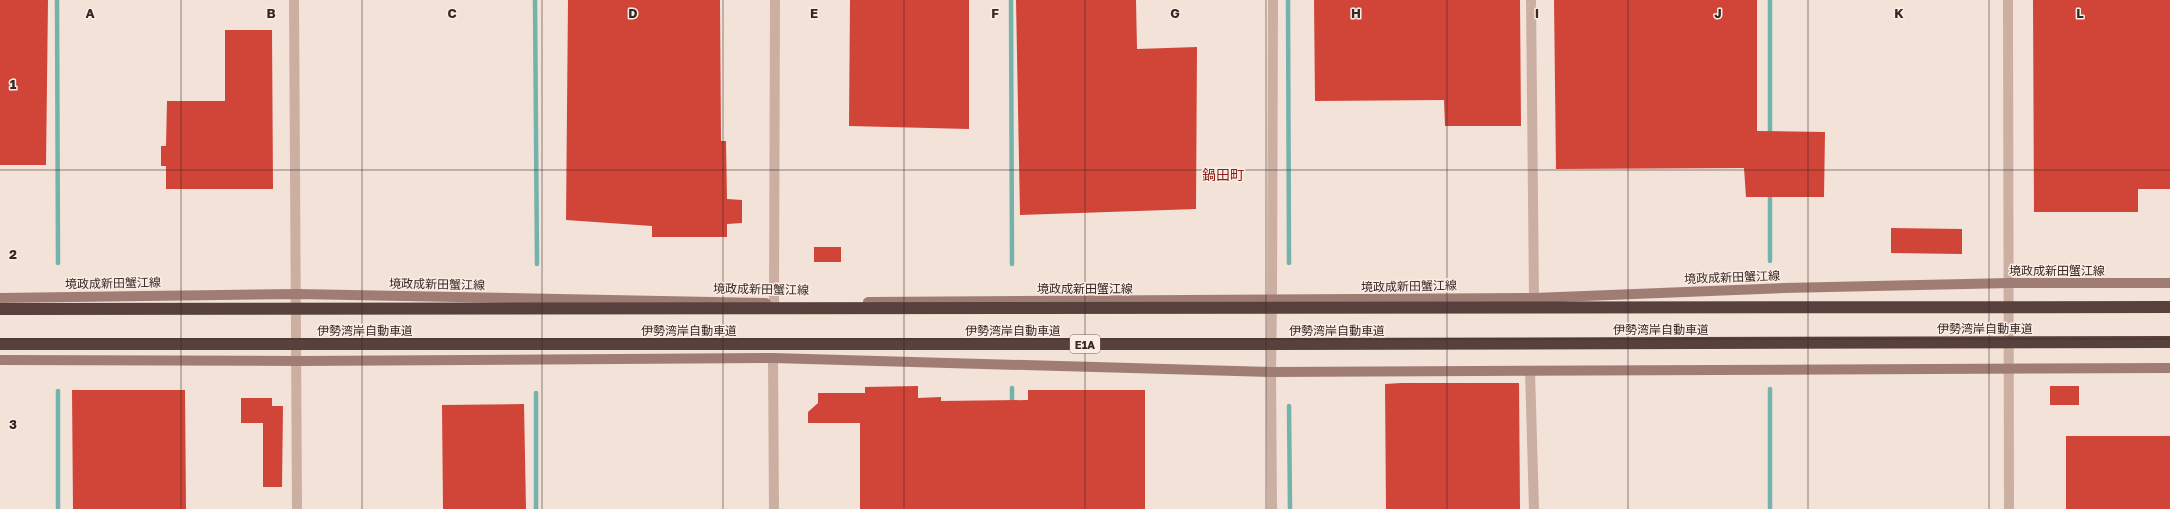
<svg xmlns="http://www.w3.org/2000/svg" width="2170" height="509" font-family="'Golos Text','Noto Sans JP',sans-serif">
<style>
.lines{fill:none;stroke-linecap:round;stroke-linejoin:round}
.stream{stroke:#74b3ab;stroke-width:4.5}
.building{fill:#d14438}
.minor{stroke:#ccafa3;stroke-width:10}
.tertiary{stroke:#ccafa3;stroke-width:10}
.secondary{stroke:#a07d74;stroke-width:10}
.motorway-bridge{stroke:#58403c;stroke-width:12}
.grid{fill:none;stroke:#362826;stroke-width:1;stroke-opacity:0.55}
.labels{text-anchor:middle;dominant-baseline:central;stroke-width:3;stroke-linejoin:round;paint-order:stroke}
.shield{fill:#fbede4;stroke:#71635f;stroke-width:1}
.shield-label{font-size:11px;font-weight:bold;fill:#362826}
.street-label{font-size:12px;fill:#362826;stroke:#fbede4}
.quarter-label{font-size:14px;fill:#8c2018;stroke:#fbede4}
.grid-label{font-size:13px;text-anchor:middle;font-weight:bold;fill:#362826;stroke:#fbede4;stroke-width:3;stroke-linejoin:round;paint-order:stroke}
</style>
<rect width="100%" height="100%" fill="#f3e2d8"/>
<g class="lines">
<!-- stream -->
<g class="stream">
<path d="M57 0 58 263"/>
<path d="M535 0 537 264"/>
<path d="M1011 0 1012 264"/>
<path d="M1288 0 1289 263"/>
<path d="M1770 137V0"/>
<path d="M1770 261V192"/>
<path d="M1012 388V405"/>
<path d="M536 393V509"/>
<path d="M1289 406 1290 509"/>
<path d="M58 509V391"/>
<path d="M1770 509V389"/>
</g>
</g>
<!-- building -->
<g class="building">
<path d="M0 0H48L46 165H0Z"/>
<path d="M568 0H720L721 141H726L727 199 742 200V223L727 224V237H652V226L566 220Z"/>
<path d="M850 0H969V129L849 126Z"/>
<path d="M1016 0H1136L1137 49 1197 47 1196 209 1020 215Z"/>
<path d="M1314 0H1520L1521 126H1445L1444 100 1315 101Z"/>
<path d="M1554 0H1757V131L1825 132 1824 197H1746L1744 168 1556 169Z"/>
<path d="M2033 0H2170V189H2138V212H2034Z"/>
<path d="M225 30H272L273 189H166V166H161V146H166L167 101H225Z"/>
<path d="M1891 228 1962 229V254L1891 253Z"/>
<rect x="814" y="247" width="27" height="15"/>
<path d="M1401 383H1519L1520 509H1386L1385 384Z"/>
<path d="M918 386V398L941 397V401L1028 400V390H1145V509H860V423H808V412L818 403V393H865V387Z"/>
<rect x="2050" y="386" width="29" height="19"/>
<path d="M72 390H185L186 509H73Z"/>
<path d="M241 398H272V406H283L282 487H263V423H241Z"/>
<path d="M524 404 526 509H443L442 405Z"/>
<rect x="2066" y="436" width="104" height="73"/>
</g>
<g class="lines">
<!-- minor -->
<g class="minor">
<path d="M294 0 297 509"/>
<path d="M2008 0 2009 509"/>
<path d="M1272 300 1273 0"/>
<path d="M774 303 775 0"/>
<path d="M773 358 774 509"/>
<path d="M1530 371 1534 509"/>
</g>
<!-- tertiary -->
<g class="tertiary">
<path d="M1531 0 1534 298"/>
<path d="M1272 509 1271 372 1272 300"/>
</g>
<!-- secondary -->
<g class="secondary">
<path d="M0 298 297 294 766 303"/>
<path d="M868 302 1534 298 1784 288 2010 283H2170"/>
<path d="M0 360 298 361 773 358 1271 372 2170 368"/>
</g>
<!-- motorway-bridge -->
<g class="motorway-bridge">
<path d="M0 309 2170 307"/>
<path d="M0 344H1235L2170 342"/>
</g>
</g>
<!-- grid -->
<path class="grid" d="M181 0V509M362 0V509M542 0V509M723 0V509M904 0V509M1085 0V509M1266 0V509M1447 0V509M1628 0V509M1808 0V509M1989 0V509M0 170H2170M0 339H2170"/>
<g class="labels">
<!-- shield labels -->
<rect class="shield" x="1070" y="335" width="30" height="18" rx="3"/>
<g class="shield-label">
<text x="1085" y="344">E1A</text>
</g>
<!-- street labels -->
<g class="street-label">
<text x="2057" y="270">境政成新田蟹江線</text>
<text transform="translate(1732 277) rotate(-2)">境政成新田蟹江線</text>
<text transform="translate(113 283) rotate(-1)">境政成新田蟹江線</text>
<text transform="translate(437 284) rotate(1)">境政成新田蟹江線</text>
<text transform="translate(1409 286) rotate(-1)">境政成新田蟹江線</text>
<text x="1085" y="288">境政成新田蟹江線</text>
<text transform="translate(761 289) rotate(1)">境政成新田蟹江線</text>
<text x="1985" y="328">伊勢湾岸自動車道</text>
<text x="1661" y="329">伊勢湾岸自動車道</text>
<text x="365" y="330">伊勢湾岸自動車道</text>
<text x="689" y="330">伊勢湾岸自動車道</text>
<text x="1013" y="330">伊勢湾岸自動車道</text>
<text x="1337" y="330">伊勢湾岸自動車道</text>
</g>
<!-- quarter labels -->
<g class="quarter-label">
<text x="1223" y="174">鍋田町</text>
</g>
</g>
<g class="grid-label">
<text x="90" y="18">A</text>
<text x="271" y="18">B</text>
<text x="452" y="18">C</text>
<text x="633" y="18">D</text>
<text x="814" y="18">E</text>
<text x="995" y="18">F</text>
<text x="1175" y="18">G</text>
<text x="1356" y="18">H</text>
<text x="1537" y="18">I</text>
<text x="1718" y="18">J</text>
<text x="1899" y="18">K</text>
<text x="2080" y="18">L</text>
<text x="13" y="89">1</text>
<text x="13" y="259">2</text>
<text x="13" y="429">3</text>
</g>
</svg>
